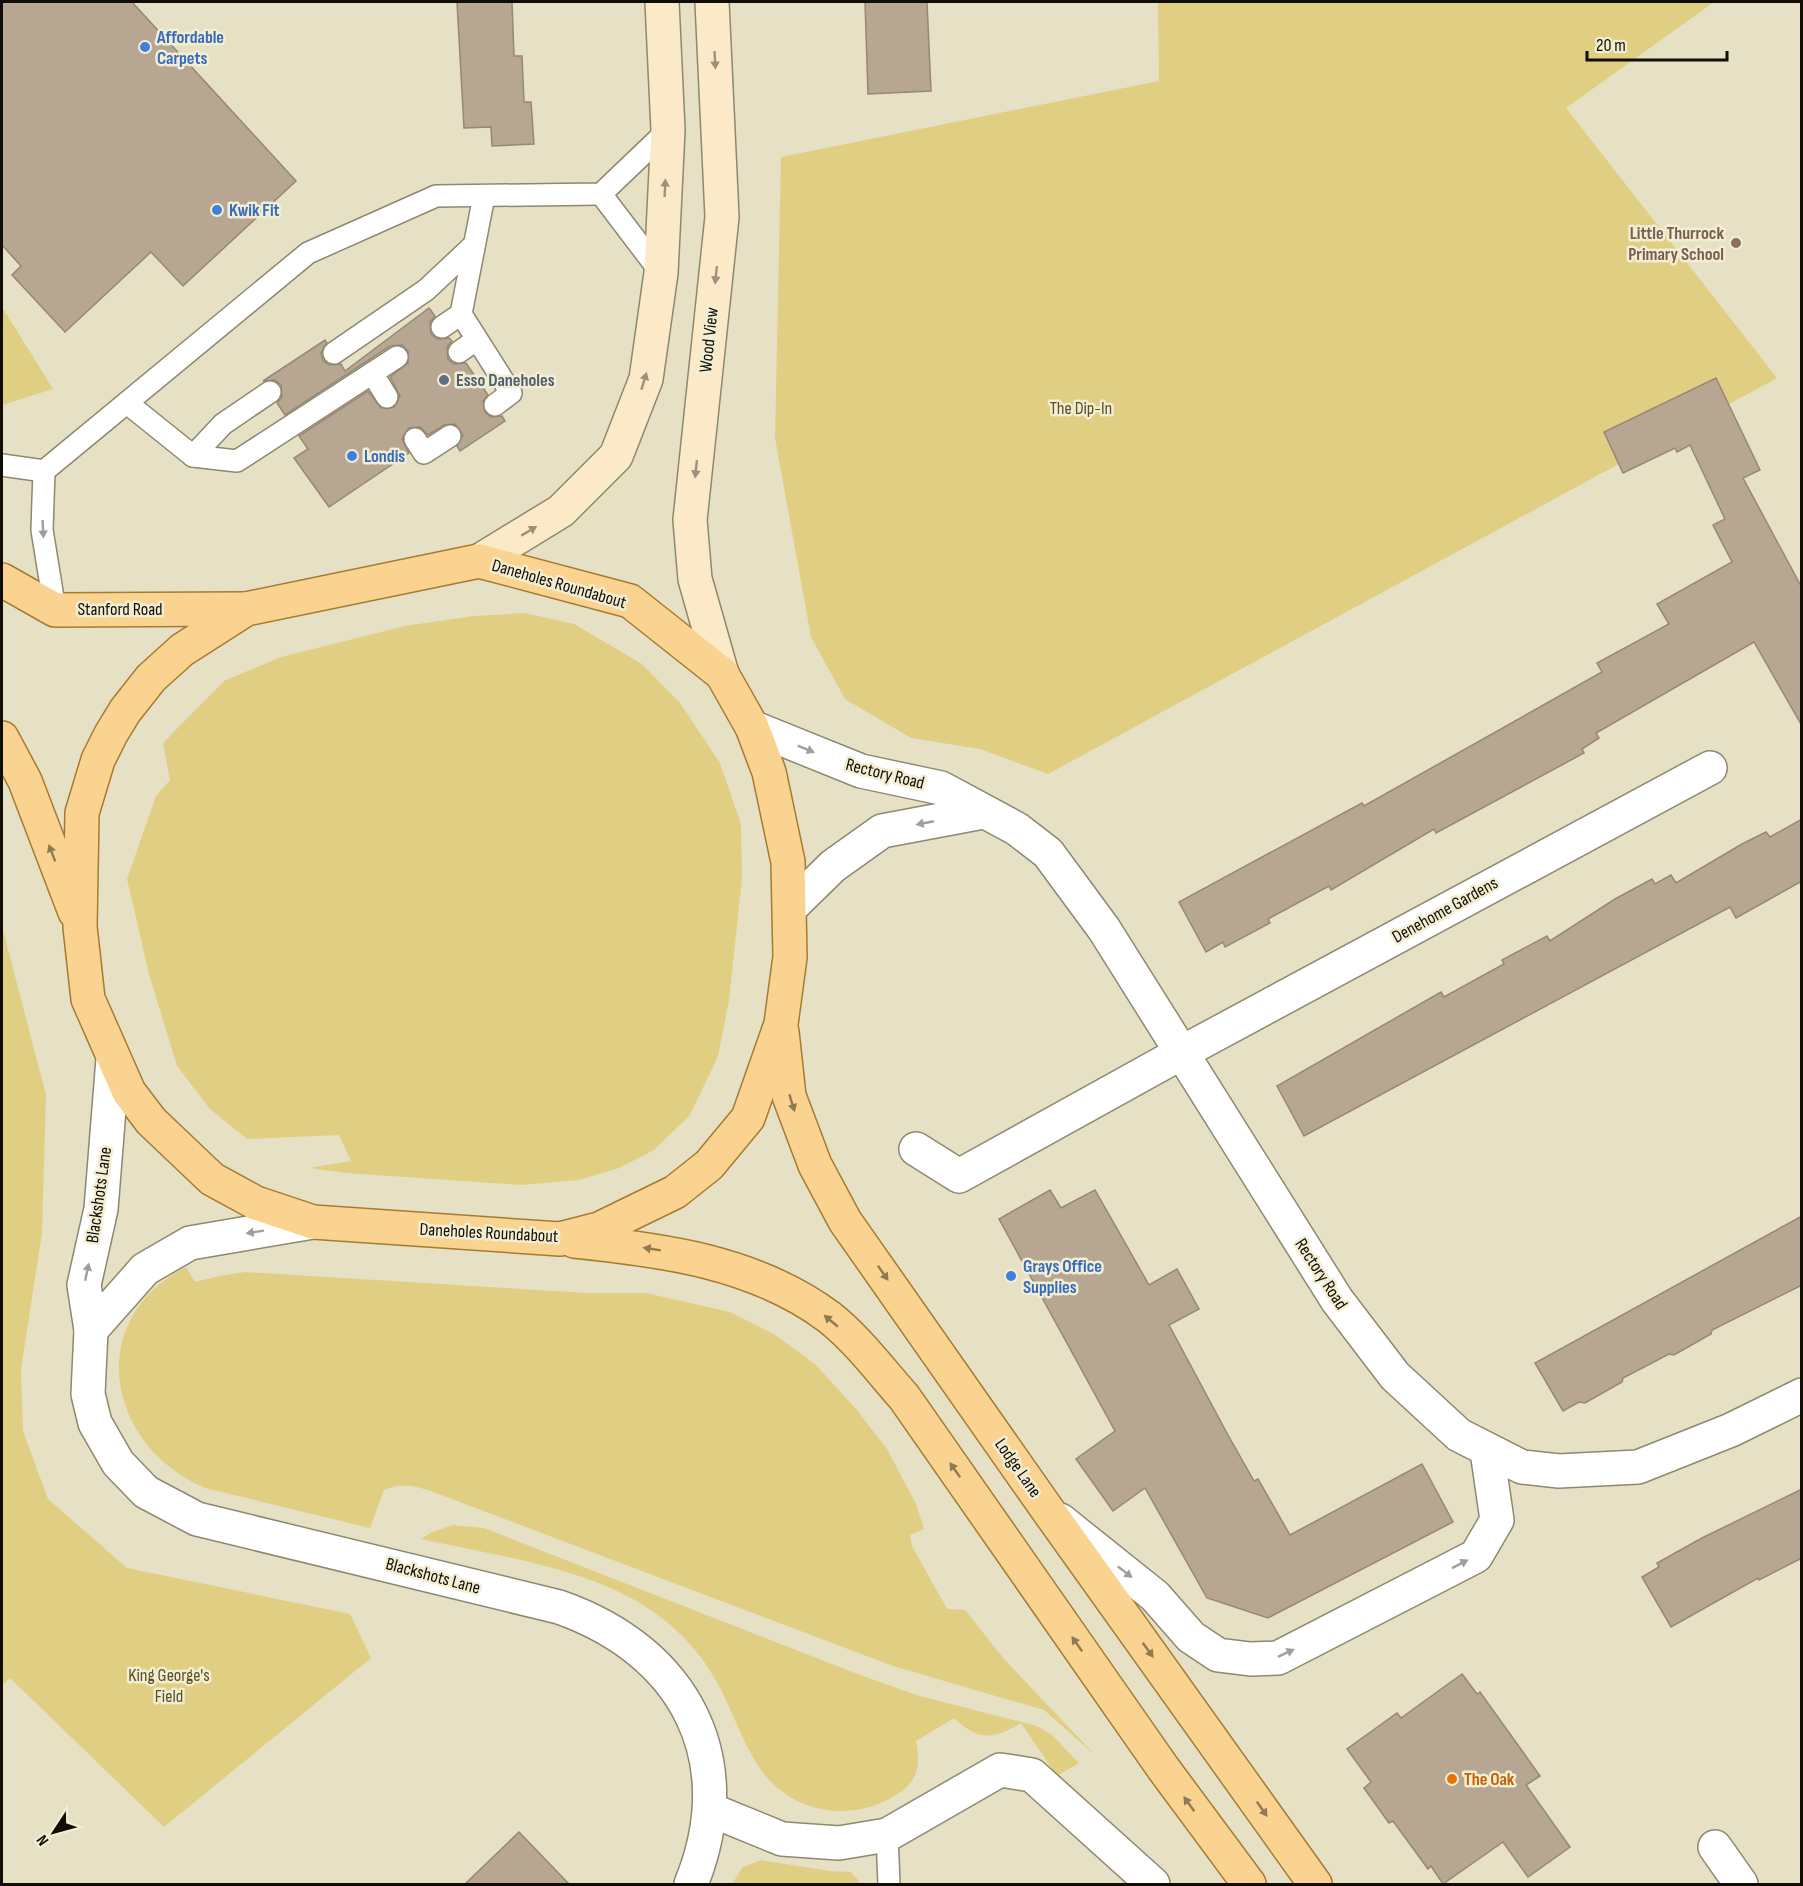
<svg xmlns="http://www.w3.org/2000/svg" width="1803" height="1886" font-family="'Sofia Sans Condensed',sans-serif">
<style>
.green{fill:#e0cf82}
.building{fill:#b7a691;stroke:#988773;stroke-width:1.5}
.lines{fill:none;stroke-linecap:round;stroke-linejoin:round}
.service-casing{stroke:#8d886f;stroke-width:24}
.minor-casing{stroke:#8d886f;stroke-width:36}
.tertiary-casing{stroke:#8d886f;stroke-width:36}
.secondary-casing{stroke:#8d886f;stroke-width:36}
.primary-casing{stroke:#a57b31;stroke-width:36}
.service{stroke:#fff;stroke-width:21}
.minor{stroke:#fff;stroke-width:33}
.tertiary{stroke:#fff;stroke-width:33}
.secondary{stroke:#fce9c8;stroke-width:33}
.primary{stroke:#fad391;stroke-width:33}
.oneway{fill:#9d917a}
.oneway2{fill:#9f9e9b}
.oneway3{fill:#907a52}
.shop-dot{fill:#3f7fe0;stroke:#f3edd2;stroke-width:2}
.education-dot{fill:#8d6e63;stroke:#f3edd2;stroke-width:2}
.service-dot{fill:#5c6f8a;stroke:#f3edd2;stroke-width:2}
.food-dot{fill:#e8710a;stroke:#f3edd2;stroke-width:2}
.labels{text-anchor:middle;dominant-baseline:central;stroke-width:5;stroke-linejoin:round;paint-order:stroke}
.shop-label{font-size:18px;font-weight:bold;fill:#366cbe;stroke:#f3edd2;text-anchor:start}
.education-label{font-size:18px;font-weight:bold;fill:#785e54;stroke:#f3edd2;text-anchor:end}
.street-label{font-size:18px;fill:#0f0d05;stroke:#f3edd2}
.service-label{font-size:18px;font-weight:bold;fill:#4e5e75;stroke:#f3edd2;text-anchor:start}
.park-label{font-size:18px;fill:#584e23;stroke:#f3edd2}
.food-label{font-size:18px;font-weight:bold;fill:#c56008;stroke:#f3edd2;text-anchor:start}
</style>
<rect width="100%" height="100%" fill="#e6e0c5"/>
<!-- green -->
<g class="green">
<path d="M1158 2H1714L1566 108 1777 378 1048 774 980 749 911 738 845 699 811 637 775 438 781 157 1159 81Z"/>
<path d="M2 307 53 389 2 405Z"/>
<path d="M525 613 574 624 642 664 680 703 720 763 741 824 742 879 729 1000 718 1056 690 1115 654 1150 619 1168 579 1180 521 1185 347 1173 309 1168 351 1161 339 1135 247 1139 210 1109 177 1066 149 974 127 879 156 796 170 780 163 743 224 681 281 657 405 626 474 616Z"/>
<path d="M2 926 46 1095 42 1233 21 1369 23 1431 48 1499 127 1568 350 1614 371 1658 164 1827 10 1678 2 1686Z"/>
<path d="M186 1267 195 1282 219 1276 245 1272 587 1293H646L730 1312 774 1334 815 1364 856 1409 887 1449 916 1504 924 1529 910 1535 912 1546 947 1609 965 1610 1004 1659 1095 1755 1044 1710 893 1666 428 1490C411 1485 400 1483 384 1490L370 1528 205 1488C106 1446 83 1319 186 1267Z"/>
<path d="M453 1525 484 1528 855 1673 916 1695 1037 1726 1052 1735 1079 1763 1057 1776 1021 1723C993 1740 978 1741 954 1718L916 1741C921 1764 918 1782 896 1795 850 1825 786 1812 757 1764 740 1737 731 1706 715 1679 699 1650 674 1625 646 1607 584 1567 493 1555 421 1539L430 1533Z"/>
<path d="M761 1860 830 1871 851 1872 861 1884H732L743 1867Z"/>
</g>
<!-- building -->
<g class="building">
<path d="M2 2H132L296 181 183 286 151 252 65 332 12 275 21 266 2 245Z"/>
<path d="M457 2H512L514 56H522L524 102H531L534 144 492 146 491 127 464 128Z"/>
<path d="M865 2H927L931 91 868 94Z"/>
<path d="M429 308 435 316 430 322 431 334 437 339 449 338 452 341 447 347 448 359 454 364 466 363 488 395 483 401 485 412 491 417 502 416 505 421 460 451 457 446 463 435 455 424 444 425 428 435 420 427 409 428 402 439 409 453 329 507 294 458 308 449 299 436 368 391 381 408 394 407 400 396 390 377 408 363V351L402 345 390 346 285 415 277 403 282 397 281 385 275 380 263 381 325 340 327 343 321 353 323 360 329 365 341 364 345 371Z"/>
<path d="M1716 378 1760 470 1743 478 1802 588V726L1754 642 1596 733 1599 738 1582 749 1584 753 1436 833 1434 829 1331 890 1329 886 1268 919 1270 923 1225 947 1223 942 1206 952 1179 902 1362 803 1364 806 1602 672 1597 663 1669 624 1657 604 1732 562 1713 525 1725 519 1690 445 1677 452 1675 448 1623 473 1604 432Z"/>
<path d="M1802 819V881L1736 918 1730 907 1304 1136 1277 1086 1441 992 1444 997 1504 964 1502 960 1547 936 1550 941 1615 899 1652 879 1655 884 1671 875 1676 883 1742 844 1766 832 1770 837Z"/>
<path d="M1050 1190 1061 1208 1095 1190 1149 1285 1177 1269 1199 1309 1169 1325 1228 1435 1254 1481 1258 1479 1290 1535 1422 1464 1453 1522 1268 1618 1207 1598 1145 1488 1113 1511 1076 1459 1115 1431 999 1219Z"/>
<path d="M1802 1216V1285L1712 1330 1711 1334 1674 1355 1669 1354 1623 1378 1622 1382 1585 1403 1579 1402 1563 1411 1535 1363Z"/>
<path d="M1802 1489V1558L1759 1580 1758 1578 1671 1627 1642 1577 1659 1567 1657 1563 1702 1538Z"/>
<path d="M1462 1674 1477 1694 1480 1692 1540 1776 1526 1785 1570 1847 1528 1877 1503 1842 1443 1884 1431 1866 1428 1869 1393 1821 1389 1823 1364 1788 1371 1782 1347 1749 1397 1713 1401 1718Z"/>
<path d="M519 1832 569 1884H465Z"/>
</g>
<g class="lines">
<!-- service casing -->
<g class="service-casing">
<g id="service">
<path d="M601 194 661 273"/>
<path d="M461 314 511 393 495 405"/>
<path d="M442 327 461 314 484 196"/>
<path d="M459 352 476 340"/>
<path d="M334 353 426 290 474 245"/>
<path d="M372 373 387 397"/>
<path d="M127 403 193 456 237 461 397 357"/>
<path d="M415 439 424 453 450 436"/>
<path d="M193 456 223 424 270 392"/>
<path d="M2 465 44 471 308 253 436 196 601 194 668 130"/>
<path d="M44 471 42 530 55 610"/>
<path d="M887 1835 889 1884"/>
</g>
</g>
<!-- minor casing -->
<g class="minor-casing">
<g id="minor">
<path d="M752 727 861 771 941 788 1017 829 1048 853 1104 929 1337 1300 1395 1376 1459 1435 1522 1467 1559 1471 1638 1467 1731 1430 1802 1395"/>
<path d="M791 907 833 866 882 831 983 812"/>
<path d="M916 1149 959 1176 1181 1053 1710 768"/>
<path d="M1060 1520 1155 1596 1191 1637 1218 1655 1250 1659 1278 1658 1476 1556 1497 1520 1487 1451"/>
<path d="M711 1810 782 1839 839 1843 887 1835 1000 1770 1032 1775 1153 1884"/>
<path d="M1715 1847 1741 1884"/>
</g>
</g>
<!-- tertiary casing -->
<g class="tertiary-casing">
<g id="tertiary">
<path d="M113 1059 101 1209 84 1285 91 1330 88 1394 95 1423 118 1463 146 1492 197 1519 559 1607C685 1651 742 1759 691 1884"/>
<path d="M91 1330 145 1269 190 1243 313 1222"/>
</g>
</g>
<!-- secondary casing -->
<g class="secondary-casing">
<g id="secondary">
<path d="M712 2 722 217 690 520 695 579 722 674"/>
<path d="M479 561 561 511 616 456 646 379 661 273 668 130 662 2"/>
</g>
</g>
<!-- primary casing -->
<g class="primary-casing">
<g id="primary">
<path d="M479 561 630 601 722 674 752 727 769 772 788 862 790 957 781 1024 748 1118 709 1165 675 1192 599 1229 560 1239 313 1222 256 1203 212 1179 151 1121 129 1092 88 999 80 927 82 813 98 760 111 734 125 711 151 678 182 650 246 609Z"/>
<path d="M2 580 55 610 244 609"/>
<path d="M2 738 25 781 75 912"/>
<path d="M782 1032 789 1096 815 1165 845 1221 1047 1509 1315 1884"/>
<path d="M574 1241C663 1250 755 1262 829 1317 857 1339 880 1370 904 1397L1163 1768 1249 1884"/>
</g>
</g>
<!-- service -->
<use href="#service" class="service"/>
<!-- minor -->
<use href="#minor" class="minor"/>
<!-- tertiary -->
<use href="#tertiary" class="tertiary"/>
<!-- secondary -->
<use href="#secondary" class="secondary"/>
<!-- primary -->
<use href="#primary" class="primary"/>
</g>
<!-- one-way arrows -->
<defs><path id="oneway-solid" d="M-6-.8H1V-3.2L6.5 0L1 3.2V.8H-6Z" transform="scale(1.5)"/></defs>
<g class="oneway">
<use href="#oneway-solid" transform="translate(715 60) rotate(87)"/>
<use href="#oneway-solid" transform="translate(665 188) rotate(-87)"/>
<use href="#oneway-solid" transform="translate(716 275) rotate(96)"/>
<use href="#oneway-solid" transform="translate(644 381) rotate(-73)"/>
<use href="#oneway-solid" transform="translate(696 469) rotate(96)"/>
<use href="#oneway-solid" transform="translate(529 531) rotate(-31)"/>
</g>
<g class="oneway2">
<use href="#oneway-solid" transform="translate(43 529) rotate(87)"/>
<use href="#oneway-solid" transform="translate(806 749) rotate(22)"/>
<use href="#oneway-solid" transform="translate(925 823) rotate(169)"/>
<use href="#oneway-solid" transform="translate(255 1232) rotate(171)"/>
<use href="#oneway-solid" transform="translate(87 1272) rotate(-78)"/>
<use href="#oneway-solid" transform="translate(1460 1564) rotate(-27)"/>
<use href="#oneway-solid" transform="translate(1125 1572) rotate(38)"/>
<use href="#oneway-solid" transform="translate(1286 1653) rotate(-25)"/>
</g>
<g class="oneway3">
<use href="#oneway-solid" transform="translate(52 853) rotate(-111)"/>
<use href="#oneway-solid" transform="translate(792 1103) rotate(73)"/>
<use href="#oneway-solid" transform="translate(652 1249) rotate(-171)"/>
<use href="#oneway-solid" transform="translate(883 1273) rotate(55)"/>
<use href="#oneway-solid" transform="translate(831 1321) rotate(-140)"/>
<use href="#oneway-solid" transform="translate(955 1470) rotate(-125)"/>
<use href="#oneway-solid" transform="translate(1077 1644) rotate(-125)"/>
<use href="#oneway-solid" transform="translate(1148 1650) rotate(54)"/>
<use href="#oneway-solid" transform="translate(1189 1804) rotate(-126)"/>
<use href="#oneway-solid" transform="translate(1262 1809) rotate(55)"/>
</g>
<!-- markers -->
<g class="shop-dot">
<circle cx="145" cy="47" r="6"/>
<circle cx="217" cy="210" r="6"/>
<circle cx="352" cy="456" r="6"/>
<circle cx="1011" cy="1276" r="6"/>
</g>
<circle class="education-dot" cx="1736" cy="243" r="6"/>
<circle class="service-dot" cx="444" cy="380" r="6"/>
<circle class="food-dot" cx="1452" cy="1779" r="6"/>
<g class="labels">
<!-- shop labels -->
<g class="shop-label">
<text x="157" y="37">Affordable<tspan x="157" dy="21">Carpets</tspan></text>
<text x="229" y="210">Kwik Fit</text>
<text x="364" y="456">Londis</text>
<text x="1023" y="1266">Grays Office<tspan x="1023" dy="21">Supplies</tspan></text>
</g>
<!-- education labels -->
<g class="education-label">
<text x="1724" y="233">Little Thurrock<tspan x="1724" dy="21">Primary School</tspan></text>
</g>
<!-- street labels -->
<g class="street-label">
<text transform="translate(709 340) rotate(-84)">Wood View</text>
<text transform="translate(559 584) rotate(16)">Daneholes Roundabout</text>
<text x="120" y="609">Stanford Road</text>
<text transform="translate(885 774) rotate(14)">Rectory Road</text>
<text transform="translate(1445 910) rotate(-29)">Denehome Gardens</text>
<text transform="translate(99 1195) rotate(-82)">Blackshots Lane</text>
<text transform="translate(489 1233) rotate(3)">Daneholes Roundabout</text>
<text transform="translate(1321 1274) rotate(57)">Rectory Road</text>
<text transform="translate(1018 1468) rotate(55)">Lodge Lane</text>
<text transform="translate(433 1576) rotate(15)">Blackshots Lane</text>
</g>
<!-- service labels -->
<g class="service-label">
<text x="456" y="380">Esso Daneholes</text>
</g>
<!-- park labels -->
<g class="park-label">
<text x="1081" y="408">The Dip-In</text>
<text x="169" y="1675">King George's<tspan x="169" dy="21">Field</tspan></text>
</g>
<!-- food labels -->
<g class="food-label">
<text x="1464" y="1779">The Oak</text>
</g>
</g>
<!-- border -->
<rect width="1803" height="1886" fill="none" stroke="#0f0d05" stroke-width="6"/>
<!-- north arrow -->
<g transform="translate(54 1832) rotate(234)" stroke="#f3edd2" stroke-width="4.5" paint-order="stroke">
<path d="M0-4.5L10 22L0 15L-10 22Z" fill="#0f0d05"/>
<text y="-9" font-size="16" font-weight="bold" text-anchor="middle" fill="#0f0d05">N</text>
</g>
<!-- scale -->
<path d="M1587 51v9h140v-9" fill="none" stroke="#0f0d05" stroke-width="3"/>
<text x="1596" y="51" font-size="18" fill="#0f0d05" stroke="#f3edd2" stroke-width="4.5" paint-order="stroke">20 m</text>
</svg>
